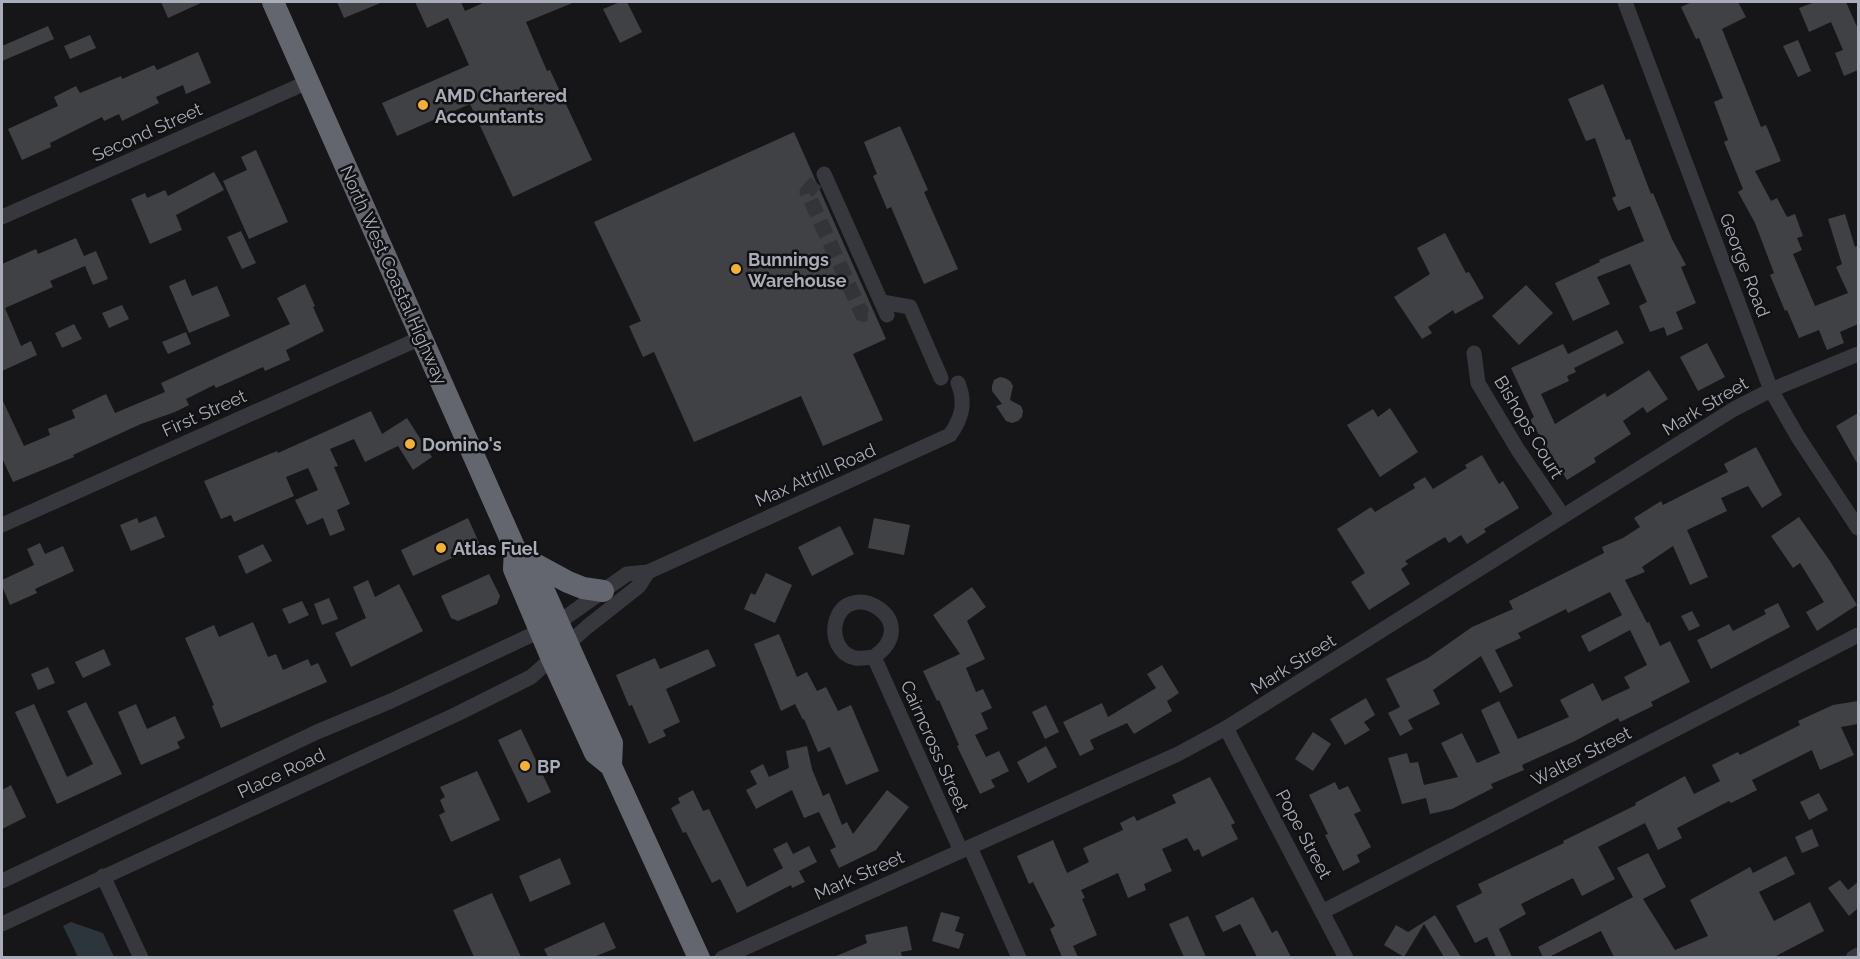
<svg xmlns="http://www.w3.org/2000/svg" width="1860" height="959" font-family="Raleway,sans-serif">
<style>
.water{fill:#2c353c}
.building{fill:#404145}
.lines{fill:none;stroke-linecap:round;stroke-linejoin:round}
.minor-tunnel{stroke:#333438;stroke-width:15;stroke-dasharray:15 8;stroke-linecap:butt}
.minor{stroke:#37383d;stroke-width:15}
.highway{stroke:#63666e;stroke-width:22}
.poi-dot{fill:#f2b134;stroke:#111113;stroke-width:2}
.labels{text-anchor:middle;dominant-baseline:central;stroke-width:5;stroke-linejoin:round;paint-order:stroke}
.poi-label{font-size:18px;font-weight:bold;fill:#a8adb8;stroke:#111113;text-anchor:start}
.street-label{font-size:18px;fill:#a8adb8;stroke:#111113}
</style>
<rect width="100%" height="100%" fill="#161618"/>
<!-- water -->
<path class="water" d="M71 922 103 933 114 957H78L63 926Z"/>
<!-- building -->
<g class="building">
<path d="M161 2H203L168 18Z"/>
<path d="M337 2H383L344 18Z"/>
<path d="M415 2H461L465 11 485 2H575L526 22 547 71 550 70 592 160 513 197 470 104 397 136 382 103 469 65 448 18 427 28Z"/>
<path d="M620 2H627L642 32 620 43 603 9Z"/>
<path d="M1692 2H1738L1746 17 1722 29 1761 127 1766 125 1781 161 1755 171 1771 201 1777 198 1787 217 1795 214 1803 236 1797 238 1802 250 1793 254 1815 306 1848 293 1836 267 1842 264 1828 219 1845 214 1855 247 1858 245V324L1840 332 1844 343 1827 350 1819 330 1799 338 1787 310 1785 311 1770 275 1774 273 1755 223 1738 192 1743 189 1724 142 1728 140 1714 102 1723 98 1699 38 1696 39 1681 7Z"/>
<path d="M1815 2H1846L1858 29V70L1844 76 1835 53 1843 50 1831 22 1809 32 1799 8Z"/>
<path d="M48 26 54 39 2 61V46Z"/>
<path d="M90 35 96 48 70 59 64 46Z"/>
<path d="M1798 40 1811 71 1798 77 1783 46Z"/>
<path d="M198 52 211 83 186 94 183 85 156 97 159 103 122 121 119 114 104 121 102 117 50 143 51 147 22 160 8 129 58 106 54 97 76 86 80 93 121 76 122 79 154 65 157 70Z"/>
<path d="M1603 84 1626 140 1630 139 1651 194 1653 193 1672 239 1686 265 1681 267 1696 303 1676 312 1683 329 1667 336 1664 327 1650 332 1639 306 1647 302 1630 264 1597 277 1610 304 1573 321 1555 283 1600 262 1599 260 1644 241 1630 206 1618 211 1612 198 1616 196 1595 138 1586 141 1568 99Z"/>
<path d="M900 126 928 190 924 192 958 269 924 284 891 207 887 209 873 176 877 174 864 142Z"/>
<path d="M794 132 886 339 853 354 883 420 823 446 801 396 694 442 654 352 643 357 629 326 641 321 594 222Z"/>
<path d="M256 150 288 222 249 239 223 181 247 170 241 157Z"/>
<path d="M214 172 224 190 176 215 182 230 150 244 131 199 145 193 147 198 165 190 168 196Z"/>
<path d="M241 231 256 263 242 269 227 237Z"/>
<path d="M1445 233 1466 273 1469 272 1484 298 1455 314 1453 310 1428 327 1432 333 1422 339 1394 297 1430 274 1417 248Z"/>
<path d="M76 238 84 256 96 251 108 279 93 285 85 266 50 281 53 287 5 308 21 346 31 341 37 355 2 371V264L36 249 38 254Z"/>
<path d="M185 279 192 296 217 286 230 316 189 333 169 286Z"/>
<path d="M305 284 315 306 313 307 324 331 286 350 290 360 265 371 263 367 216 388 214 385 186 399 189 405 175 412 141 424 73 455 74 457 13 482 2 458V399L24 446 50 435 48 429 75 418 72 410 106 394 115 413 165 392 161 383 290 324 277 298Z"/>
<path d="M1526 285 1553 313 1519 345 1492 316Z"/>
<path d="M122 305 129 319 109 328 102 313Z"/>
<path d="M74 324 82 339 62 348 55 333Z"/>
<path d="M1617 330 1624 343 1574 368 1576 372 1567 376 1569 381 1541 394 1555 424 1605 393 1607 397 1649 370 1668 399 1647 413 1643 407 1623 421 1631 434 1594 458 1596 462 1567 480 1530 420 1534 417 1511 368 1563 344 1568 354Z"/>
<path d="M186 332 191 344 168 354 162 342Z"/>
<path d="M1707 343 1725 377 1698 391 1680 357Z"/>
<path d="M1000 377 1005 378 1010 381 1013 386 1010 400 1021 406 1023 411 1022 417 1018 421 1012 423 1006 421 996 406 1002 404 992 391V386L994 380Z"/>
<path d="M1390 408 1418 452 1380 477 1347 425 1373 409 1378 417Z"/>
<path d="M371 411 382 434 407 418 432 457 413 470 398 446 365 462 354 439 330 449 338 466 334 467 350 504 337 510 345 530 330 536 323 518 307 525 295 500 318 490 308 468 286 477 294 496 234 522 231 515 221 519 204 481 277 451 278 453Z"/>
<path d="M1858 413V465L1836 426Z"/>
<path d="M1756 447 1782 495 1762 508 1748 486 1721 498 1727 511 1687 530 1708 577 1690 585 1673 546 1642 567 1645 572 1625 580 1647 623 1649 622 1660 646 1670 641 1690 682 1651 702 1653 706 1620 722 1618 718 1575 741 1522 765 1524 770 1491 784 1493 788 1452 809 1430 814 1426 798 1402 804 1388 758 1407 753 1410 763 1418 762 1424 785 1458 777 1441 743 1462 733 1477 763 1500 753 1481 710 1499 701 1518 739 1569 717 1560 700 1593 683 1602 701 1630 688 1624 677 1647 665 1630 630 1589 652 1581 636 1622 615 1610 592 1568 613 1566 609 1518 633 1521 638 1495 650 1513 686 1500 693 1481 656 1433 690 1440 704 1408 720 1413 729 1400 736 1388 713 1400 707 1386 679 1428 658 1472 627 1513 609 1509 601 1604 553 1602 547 1623 538 1640 527 1634 518 1661 501 1663 505 1728 472 1724 464Z"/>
<path d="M1482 455 1499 484 1503 481 1519 508 1484 529 1486 532 1467 544 1461 535 1449 543 1445 537 1405 561 1408 564 1401 569 1410 584 1369 610 1351 582 1365 573 1337 529 1371 507 1375 512 1415 488 1413 484 1425 477 1433 489 1467 468 1465 465Z"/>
<path d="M156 516 165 537 131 551 120 525 137 518 139 523Z"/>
<path d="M1799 517 1830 561 1857 605 1817 631 1806 612 1824 602 1800 563 1793 568 1771 536Z"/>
<path d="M468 518 480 545 413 576 401 550Z"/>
<path d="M874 518 910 525 904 555 868 548Z"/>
<path d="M840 526 854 554 812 576 798 547Z"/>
<path d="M40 543 45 554 63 546 74 571 35 589 37 593 10 605 2 586V580L34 565 27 549Z"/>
<path d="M263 544 272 561 246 574 238 556Z"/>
<path d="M766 573 792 585 775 623 744 609 751 593 755 595Z"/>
<path d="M489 574 500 596 497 604 458 621 451 618 441 596Z"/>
<path d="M368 580 375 597 399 584 423 631 351 667 335 633 366 618 353 587Z"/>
<path d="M972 587 986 607 967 621 985 659 966 668 976 692 983 689 992 708 981 713 988 729 975 735 986 757 999 751 1009 771 991 780 995 787 980 794 957 746 959 745 939 700 937 701 923 671 960 654 933 615Z"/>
<path d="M329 598 338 619 322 625 314 604Z"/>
<path d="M302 601 309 615 289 624 282 609Z"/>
<path d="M1778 603 1790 627 1711 669 1697 640 1729 624 1733 631 1766 614 1764 610Z"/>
<path d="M1692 611 1700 626 1689 631 1681 616Z"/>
<path d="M253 622 268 657 276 654 283 670 308 659 311 666 318 663 327 682 221 728 212 706 214 705 185 638 214 625 219 637Z"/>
<path d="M779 634 797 677 807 672 817 691 826 687 838 711 851 705 879 771 846 785 830 747 818 752 804 719 803 720 795 704 781 711 754 644Z"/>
<path d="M104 649 111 665 83 678 75 662Z"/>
<path d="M708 649 716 666 666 689 680 722 663 730 666 736 649 744 632 705 629 706 616 675 655 658 660 669Z"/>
<path d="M1162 665 1179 693 1167 701 1172 711 1134 734 1127 723 1090 740 1094 749 1080 756 1063 722 1102 703 1108 717 1156 688 1147 674Z"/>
<path d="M48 667 55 683 38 690 31 674Z"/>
<path d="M1366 698 1375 715 1364 722 1370 730 1345 745 1330 719Z"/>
<path d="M1858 701V724L1841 727 1854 755 1820 770 1812 750 1752 780 1757 790 1731 803 1729 801 1677 828 1682 838 1658 850 1645 823 1598 847 1615 879 1582 896 1573 878 1521 904 1526 914 1499 929 1512 957H1496L1487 937 1475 943 1456 906 1482 893 1478 884 1564 843 1563 841 1636 805 1635 803 1685 776 1694 794 1720 781 1712 765 1738 752 1740 755 1800 725 1798 721 1833 705Z"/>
<path d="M86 702 122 774 57 804 15 712 34 704 67 777 93 764 67 711Z"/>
<path d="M136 704 147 729 175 716 185 738 177 742 180 748 141 765 118 712Z"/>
<path d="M1046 705 1059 732 1045 739 1032 712Z"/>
<path d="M521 729 551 792 528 803 498 740Z"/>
<path d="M1313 732 1331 744 1313 771 1295 759Z"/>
<path d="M807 746 812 769 823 796 829 793 842 825 847 822 853 834 887 790 909 807 876 850 839 868 830 850 836 847 819 812 804 818 792 790 756 809 746 790 757 784 750 771 763 764 769 777 789 768 786 751Z"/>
<path d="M1046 746 1057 767 1028 783 1017 762Z"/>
<path d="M477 771 500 820 451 842 439 815 445 812 440 800 445 797 440 787Z"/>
<path d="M1210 777 1235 823 1231 825 1238 839 1202 857 1199 849 1194 851 1187 838 1162 849 1172 871 1144 884 1146 890 1128 898 1118 873 1081 890 1085 898 1082 899 1097 935 1073 946 1078 957H1062L1050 929 1055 926 1033 882 1029 884 1017 856 1053 840 1067 873 1089 862 1083 848 1123 830 1120 823 1134 816 1137 821 1176 803 1172 795Z"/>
<path d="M1335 782 1339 790 1348 786 1361 811 1354 814 1371 847 1357 855 1360 862 1343 871 1325 835 1328 834 1309 795Z"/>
<path d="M11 785 26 817 2 829V790Z"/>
<path d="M693 790 703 811 709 809 747 887 783 868 773 849 787 842 793 854 809 846 817 862 799 871 805 882 792 888 791 885 737 913 720 879 712 883 686 832 683 833 671 808 680 803 678 798Z"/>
<path d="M1819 793 1828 810 1809 820 1800 802Z"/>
<path d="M1812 829 1819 846 1802 853 1795 837Z"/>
<path d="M1648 853 1666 887 1643 899 1675 950 1708 936 1690 900 1750 867 1753 873 1786 856 1795 874 1759 892 1774 921 1810 902 1824 931 1774 957H1614L1601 931 1549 957H1543L1538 947 1633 897 1617 868Z"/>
<path d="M560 858 571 884 530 902 519 876Z"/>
<path d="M1840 880 1848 890 1858 882V908L1849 916 1828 888Z"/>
<path d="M492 893 521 957H474L453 910Z"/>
<path d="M1253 897 1272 933 1277 930 1291 957H1257L1240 924 1223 932 1215 916Z"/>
<path d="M941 912 960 917 955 931 964 934 959 949 932 941Z"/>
<path d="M1435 915 1461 957H1444L1424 924 1404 957 1384 945 1396 925 1408 932Z"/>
<path d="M1188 916 1206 957H1184L1169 924Z"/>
<path d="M604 922 616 948 594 957H548L544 949Z"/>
<path d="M907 926 912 950 901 952 902 957H834L867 943 865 935Z"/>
</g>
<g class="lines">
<!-- minor-tunnel -->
<path class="minor-tunnel" d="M816 182 807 192 862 314 875 315"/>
<!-- minor -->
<g class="minor">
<path d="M1625 2 1771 390 1798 437 1858 528"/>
<path d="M824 174 887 315"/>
<path d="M2 217 308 82"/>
<path d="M882 302 910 307 941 378"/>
<path d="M1474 353 1478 383 1518 450 1563 516"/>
<path d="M2 525 423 337"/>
<path d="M874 657C869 657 861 659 855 658 838 654 832 636 836 621 849 576 925 621 874 657L961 851"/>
<path d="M1226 728 1346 958"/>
<path d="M970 847 1019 958"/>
<path d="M103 876 141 958"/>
<path d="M2 881 317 732 391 701 559 622 627 574 648 572 950 435C962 418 966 403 958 383"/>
<path d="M1322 912 1858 635"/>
<path d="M2 924 457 714 531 677 587 627 639 586 648 572"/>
<path d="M722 958 1178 754 1226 728 1734 409 1771 390 1858 354"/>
<path d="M1853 958 1858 955"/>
</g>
<!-- highway -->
<g class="highway">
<path d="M273 2 515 549 531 562 612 743 611 766"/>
<path d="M515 549 514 569 552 659 595 753 611 766 699 958"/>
<path d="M531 562 568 582 583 588 603 591"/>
</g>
</g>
<!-- markers -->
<g class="poi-dot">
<circle cx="423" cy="105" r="6"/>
<circle cx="736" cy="269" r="6"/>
<circle cx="410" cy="444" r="6"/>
<circle cx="441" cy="548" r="6"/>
<circle cx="525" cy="766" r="6"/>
</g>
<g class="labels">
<!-- poi labels -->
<g class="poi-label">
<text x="435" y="95">AMD Chartered<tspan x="435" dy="21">Accountants</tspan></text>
<text x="748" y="259">Bunnings<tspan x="748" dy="21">Warehouse</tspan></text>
<text x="422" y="444">Domino's</text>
<text x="453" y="548">Atlas Fuel</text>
<text x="537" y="766">BP</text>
</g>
<!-- street labels -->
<g class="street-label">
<text transform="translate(147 132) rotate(-24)">Second Street</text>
<text transform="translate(1745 265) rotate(69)">George Road</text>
<text transform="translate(394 275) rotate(66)">North West Coastal Highway</text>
<text transform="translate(1705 406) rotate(-31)">Mark Street</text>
<text transform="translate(204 413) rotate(-24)">First Street</text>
<text transform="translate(1529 427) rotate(59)">Bishops Court</text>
<text transform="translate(815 475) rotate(-24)">Max Attrill Road</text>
<text transform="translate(1293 664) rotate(-32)">Mark Street</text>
<text transform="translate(935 746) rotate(66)">Cairncross Street</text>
<text transform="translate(1581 756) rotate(-27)">Walter Street</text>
<text transform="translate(281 773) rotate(-25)">Place Road</text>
<text transform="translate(1304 834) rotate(62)">Pope Street</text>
<text transform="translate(859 875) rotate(-24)">Mark Street</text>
</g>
</g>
<!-- border -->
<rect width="1860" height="959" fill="none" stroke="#a8adb8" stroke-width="6"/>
</svg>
